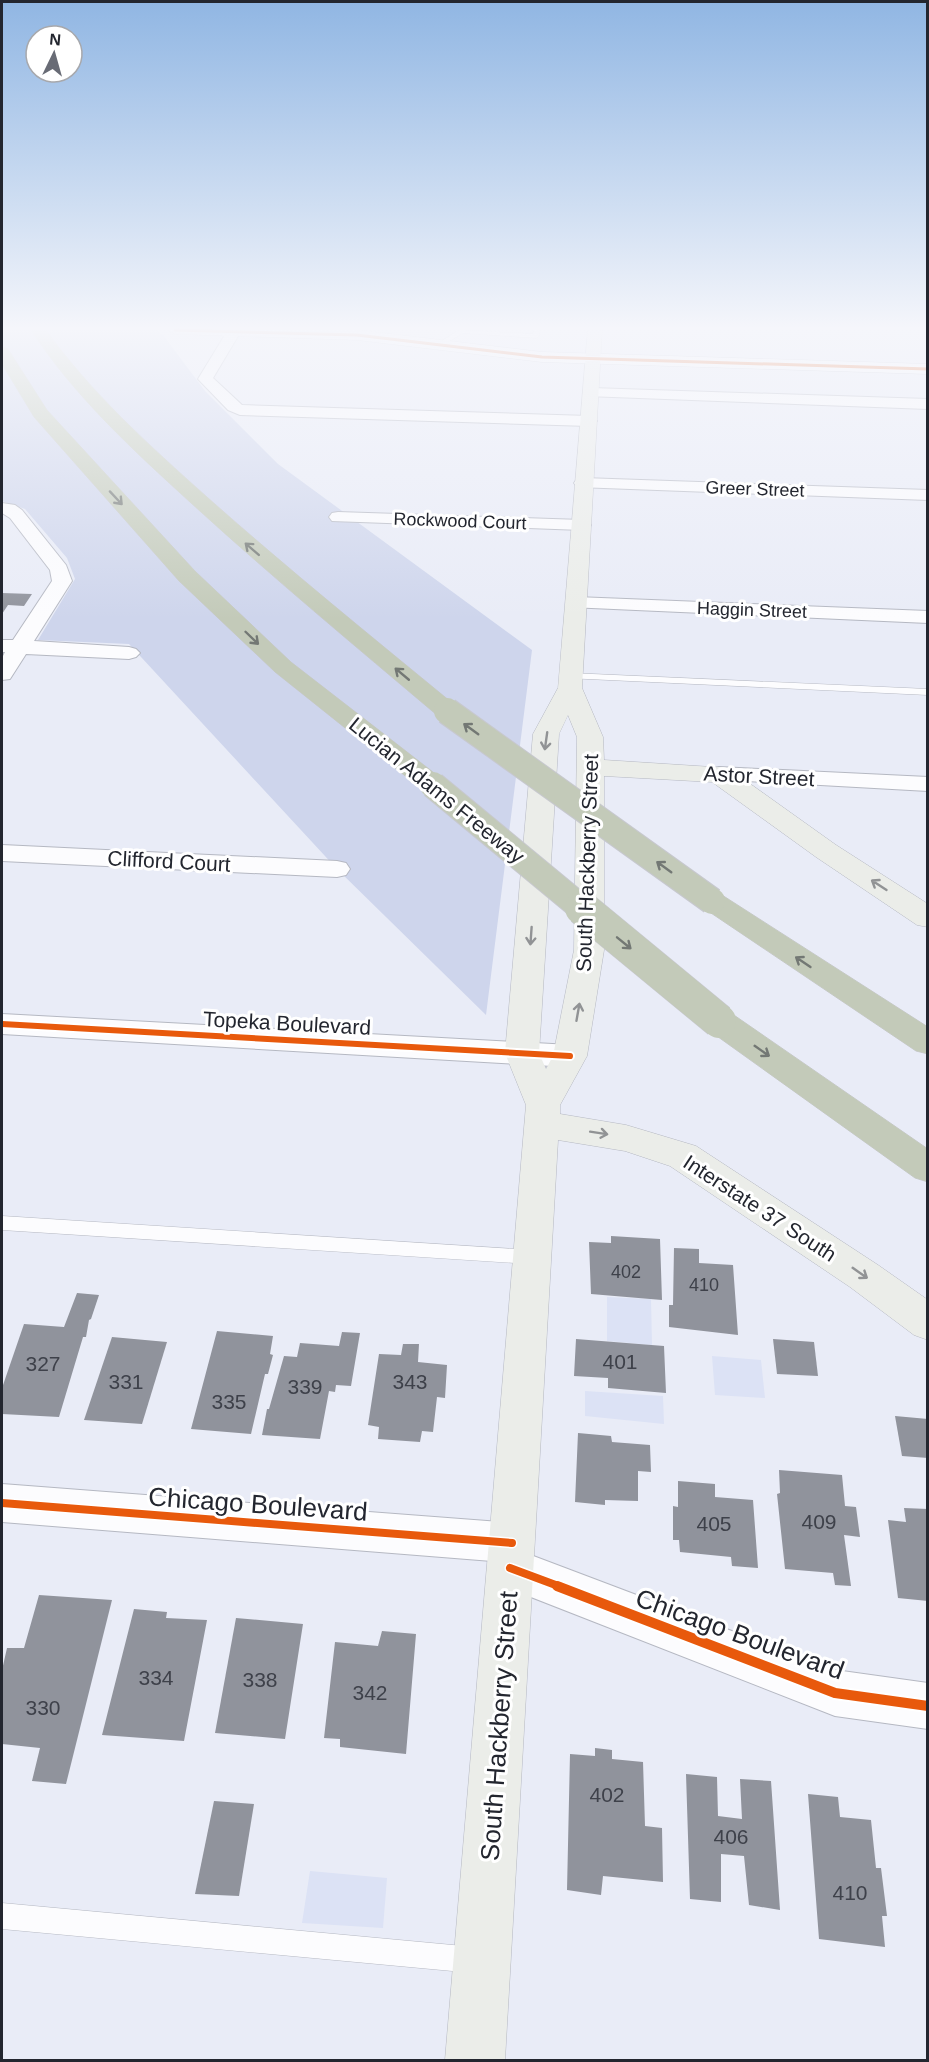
<svg xmlns="http://www.w3.org/2000/svg" width="929" height="2062" font-family="Arial,sans-serif">
<style>
.built{fill:#dce2f5}
.green{fill:#ced5ec}
.building{fill:#90939c}
.lines{fill:none;stroke-linecap:round;stroke-linejoin:round}
.service-casing{stroke:#b5b8c2;stroke-width:1}
.minor-casing{stroke:#b5b8c2;stroke-width:2}
.tertiary-casing{stroke:#b5b8c2;stroke-width:1}
.secondary-casing{stroke:#b5b8c2;stroke-width:1}
.motorway-casing{stroke:#c7c8ce;stroke-width:1}
.service{fill:#fcfcfe;fill-rule:evenodd}
.minor{fill:#fcfcfe;fill-rule:evenodd}
.tertiary{fill:#fcfcfe;fill-rule:evenodd}
.secondary{fill:#ebede9;fill-rule:evenodd}
.motorway{fill:#c3cab9;fill-rule:evenodd}
.motorway-bridge-far1-casing{stroke:#c7c8ce;stroke-width:28;stroke-linecap:butt}
.motorway-bridge-casing{stroke:#c7c8ce;stroke-width:35;stroke-linecap:butt}
.motorway-bridge-far1{stroke:#c3cab9;stroke-width:26}
.motorway-bridge{stroke:#c3cab9;stroke-width:34}
.cycleway-far3-casing{stroke:#fff;stroke-width:5}
.cycleway-far2-casing{stroke:#fff;stroke-width:10}
.cycleway-far1-casing{stroke:#fff;stroke-width:11}
.cycleway-casing{stroke:#fff;stroke-width:14}
.cycleway-far3{stroke:#e8590c;stroke-width:3}
.cycleway-far2{stroke:#e8590c;stroke-width:6}
.cycleway-far1{stroke:#e8590c;stroke-width:8}
.cycleway{stroke:#e8590c;stroke-width:10}
.oneway{stroke:#737874}
.oneway2{stroke:#919395}
.labels{text-anchor:middle;dominant-baseline:central;stroke-width:6;stroke-linejoin:round;paint-order:stroke}
.far-street-label{font-size:18px;fill:#23262f;stroke:#fff}
.number-label{font-size:18px;fill:#3e414a}
.street-label{font-size:21px;fill:#23262f;stroke:#fff}
.near-number-label{font-size:21px;fill:#3e414a}
.near-street-label{font-size:26px;fill:#23262f;stroke:#fff}
</style>
<rect width="100%" height="100%" fill="#e9ecf7"/>
<!-- built -->
<g class="built">
<path d="M607 1297 651 1299 652 1345 607 1341Z"/>
<path d="M712 1356 761 1360 765 1398 715 1395Z"/>
<path d="M585 1391 663 1396 664 1424 585 1416Z"/>
<path d="M310 1871 387 1878 383 1928 302 1923Z"/>
</g>
<!-- green -->
<path class="green" d="M2 330H156L163 335 205 391 278 464 532 650 486 1015 337 869 129 644 38 640 75 579 67 558 25 509 2 501Z"/>
<!-- building -->
<g class="building">
<path d="M2 593 32 594 24 606 8 605 2 614Z"/>
<path d="M611 1236 660 1239 662 1300 591 1294 589 1242 611 1243Z"/>
<path d="M674 1248 699 1249V1263L733 1265 738 1335 669 1327V1305H673Z"/>
<path d="M77 1293 99 1295 91 1319 89 1320 86 1337H83L59 1417 2 1414V1388L24 1324 64 1327Z"/>
<path d="M217 1331 273 1336 270 1354 273 1355 268 1374H265L251 1434 191 1429Z"/>
<path d="M342 1332 360 1333 351 1386 336 1385 335 1392 329 1391 320 1439 262 1435 267 1409H269L284 1356 297 1357 300 1343 339 1346Z"/>
<path d="M112 1337 167 1342 142 1424 84 1420Z"/>
<path d="M576 1339 664 1346 666 1393 608 1388V1378L574 1376Z"/>
<path d="M773 1339 814 1342 818 1376 777 1374Z"/>
<path d="M403 1344H419L418 1362 447 1365 445 1398 437 1397 433 1432 422 1431 420 1442 378 1439 379 1427 368 1425 379 1354 401 1355Z"/>
<path d="M895 1416 928 1419V1458L902 1456Z"/>
<path d="M578 1433 611 1436 612 1442 650 1445 651 1472 638 1471V1501L605 1500V1505L575 1502Z"/>
<path d="M779 1470 842 1475 845 1506 856 1507 860 1537 844 1535 851 1586 835 1585 833 1573 785 1569 777 1494 780 1493Z"/>
<path d="M678 1481 715 1484V1497L753 1500 758 1568 732 1566 731 1557 680 1552 679 1540H673V1506L678 1507Z"/>
<path d="M904 1508 928 1509V1601L898 1598 888 1520 906 1522Z"/>
<path d="M39 1595 112 1600 66 1784 32 1781 40 1748 2 1744V1670L7 1648H24Z"/>
<path d="M134 1609 167 1612 166 1618 207 1620 184 1741 102 1735Z"/>
<path d="M236 1618 303 1624 285 1739 215 1733Z"/>
<path d="M382 1631 416 1634 406 1754 340 1747V1739L324 1738 335 1642 378 1646Z"/>
<path d="M595 1748 612 1750V1759L643 1762 645 1826 662 1828 663 1882 603 1876 601 1895 567 1890 570 1754 595 1756Z"/>
<path d="M686 1774 717 1777 718 1816 742 1819 740 1779 771 1781 780 1910 749 1905 744 1856 721 1854V1902L690 1899Z"/>
<path d="M808 1794 838 1797 840 1817 871 1820 876 1868H881L887 1916H882L885 1947 819 1939Z"/>
<path d="M214 1801 254 1804 239 1896 195 1894Z"/>
</g>
<g class="lines">
<!-- service casing -->
<g class="service-casing">
<g id="service">
<path d="M459 330 533 334 534 330H540L539 336 536 338 463 333 443 345H439V343Z"/>
<path d="M570 673 928 689V695L566 678 565 676Z"/>
<path d="M2 1216 531 1250 537 1252 540 1257 537 1262 531 1264 2 1230Z"/>
<path d="M2 1903 474 1947 483 1951 487 1960 483 1969 474 1973 2 1929Z"/>
</g>
</g>
<!-- minor casing -->
<g class="minor-casing">
<g id="minor">
<path d="M228 330 241 331 213 378 242 405 589 416 597 421 589 426 240 415 228 410 198 379Z"/>
<path d="M591 388 928 399V409L586 396 583 393Z"/>
<path d="M583 478 928 490V500L577 487 574 483 577 479Z"/>
<path d="M2 503 15 505 22 510 66 565 72 581 34 641 129 647 136 649 140 653 136 657 129 659 26 654 10 679 2 680V658L5 652H2V640H13L52 581 50 570 10 518 2 513Z"/>
<path d="M338 512 582 520 588 521 591 525 588 529 582 530 332 521 329 517 332 513Z"/>
<path d="M576 597 928 611V623L569 607 566 603 569 599Z"/>
<path d="M719 767 928 777V791L711 779 707 774 711 769Z"/>
<path d="M2 845 337 861 346 863 350 869 346 875 337 877 2 861Z"/>
<path d="M2 1014 570 1045 581 1048 585 1056 581 1064 570 1067 2 1034Z"/>
<path d="M2 1484 512 1523 527 1529 533 1543 528 1554 835 1670 928 1683V1729L835 1716 495 1583 489 1568 492 1561 2 1522Z"/>
</g>
</g>
<!-- tertiary casing -->
<g class="tertiary-casing">
<path id="tertiary" d="M168 330H357L542 352 928 364V374L542 362 357 340 175 334Z"/>
</g>
<!-- secondary casing -->
<g class="secondary-casing">
<path id="secondary" d="M588 330H602L582 688 603 737 604 760 728 768 836 845 928 904V927L917 925 816 857 712 782 604 776V950L587 1056 560 1105V1114L626 1125 696 1146 878 1265 928 1300V1340L914 1335 850 1287 670 1166 625 1151 558 1140 505 2060H445L526 1105 505 1053 533 734 558 688ZM568 715 577 737 574 950 553 1056 546 1069 539 1053 559 734Z"/>
</g>
<!-- motorway casing -->
<g class="motorway-casing">
<g id="motorway">
<path d="M31 330H46C91 393 149 445 207 497 288 569 372 637 456 706L459 711 456 716 447 718 438 716C355 646 271 576 191 503 133 450 74 396 31 330Z"/>
<path d="M2 347 8 349 47 410 195 571 291 662 442 779 446 785 442 791 433 793 424 791 275 672 179 581 34 417 2 364Z"/>
<path d="M712 892 722 895 928 1027V1054L916 1051 702 907 697 901 702 895Z"/>
<path d="M719 1010 731 1013 928 1149V1182L915 1178 707 1029 703 1021 707 1013Z"/>
</g>
</g>
<!-- service -->
<use href="#service" class="service"/>
<!-- minor -->
<use href="#minor" class="minor"/>
<!-- tertiary -->
<use href="#tertiary" class="tertiary"/>
<!-- secondary -->
<use href="#secondary" class="secondary"/>
<!-- motorway -->
<use href="#motorway" class="motorway"/>
<!-- motorway-bridge-far1 casing -->
<g class="motorway-bridge-far1-casing">
<g id="motorway-bridge-far1">
<path d="M447 711 712 901"/>
<path d="M433 785 584 910"/>
</g>
</g>
<!-- motorway-bridge casing -->
<g class="motorway-bridge-casing">
<path id="motorway-bridge" d="M582 908 719 1021"/>
</g>
<!-- motorway-bridge-far1 -->
<use href="#motorway-bridge-far1" class="motorway-bridge-far1"/>
<!-- motorway-bridge -->
<use href="#motorway-bridge" class="motorway-bridge"/>
<!-- cycleway-far3 casing -->
<g class="cycleway-far3-casing">
<path id="cycleway-far3" d="M175 330 357 335 542 357 928 369"/>
</g>
<!-- cycleway-far2 casing -->
<g class="cycleway-far2-casing">
<path id="cycleway-far2" d="M2 1024 570 1056"/>
</g>
<!-- cycleway-far1 casing -->
<g class="cycleway-far1-casing">
<g id="cycleway-far1">
<path d="M2 1503 512 1543"/>
<path d="M510 1568 561 1587"/>
</g>
</g>
<!-- cycleway casing -->
<g class="cycleway-casing">
<path id="cycleway" d="M557 1586 835 1693 928 1706"/>
</g>
<!-- cycleway-far3 -->
<use href="#cycleway-far3" class="cycleway-far3"/>
<!-- cycleway-far2 -->
<use href="#cycleway-far2" class="cycleway-far2"/>
<!-- cycleway-far1 -->
<use href="#cycleway-far1" class="cycleway-far1"/>
<!-- cycleway -->
<use href="#cycleway" class="cycleway"/>
</g>
<!-- one-way arrows -->
<defs><path id="oneway-shaft" d="M-6 0H5M1.5-3L5.5 0L1.5 3" fill="none" stroke-width="1.6" stroke-linecap="round" stroke-linejoin="round" transform="scale(1.5)"/></defs>
<g class="oneway">
<use href="#oneway-shaft" transform="translate(116 498) rotate(47)"/>
<use href="#oneway-shaft" transform="translate(252 549) rotate(-139)"/>
<use href="#oneway-shaft" transform="translate(252 638) rotate(44)"/>
<use href="#oneway-shaft" transform="translate(402 674) rotate(-140)"/>
<use href="#oneway-shaft" transform="translate(471 729) rotate(-144)"/>
<use href="#oneway-shaft" transform="translate(664 867) rotate(-144)"/>
<use href="#oneway-shaft" transform="translate(624 943) rotate(39)"/>
<use href="#oneway-shaft" transform="translate(803 962) rotate(-146)"/>
<use href="#oneway-shaft" transform="translate(762 1051) rotate(35)"/>
</g>
<g class="oneway2">
<use href="#oneway-shaft" transform="translate(546 741) rotate(98)"/>
<use href="#oneway-shaft" transform="translate(879 885) rotate(-147)"/>
<use href="#oneway-shaft" transform="translate(531 936) rotate(94)"/>
<use href="#oneway-shaft" transform="translate(578 1012) rotate(-80)"/>
<use href="#oneway-shaft" transform="translate(599 1133) rotate(9)"/>
<use href="#oneway-shaft" transform="translate(860 1273) rotate(35)"/>
</g>
<!-- sky -->
<linearGradient id="sky" x2="0" y2="1"><stop stop-color="#90b6e3"/><stop offset="0.53" stop-color="#f5f6fb"/><stop offset="1" stop-color="#f5f6fb" stop-opacity="0"/></linearGradient>
<rect width="929" height="619" fill="url(#sky)"/>
<g class="labels">
<!-- far-street labels -->
<g class="far-street-label">
<text transform="translate(755 489) rotate(2)">Greer Street</text>
<text transform="translate(460 521) rotate(2)">Rockwood Court</text>
<text transform="translate(752 610) rotate(2)">Haggin Street</text>
</g>
<!-- number labels -->
<g class="number-label">
<text x="626" y="1272">402</text>
<text x="704" y="1285">410</text>
</g>
<!-- street labels -->
<g class="street-label">
<text transform="translate(759 776) rotate(3)">Astor Street</text>
<text transform="translate(437 790) rotate(39)">Lucian Adams Freeway</text>
<text transform="translate(169 861) rotate(3)">Clifford Court</text>
<text transform="translate(587 863) rotate(-88)">South Hackberry Street</text>
<text transform="translate(287 1023) rotate(3)">Topeka Boulevard</text>
<text transform="translate(760 1208) rotate(33)">Interstate 37 South</text>
</g>
<!-- near-number labels -->
<g class="near-number-label">
<text x="620" y="1361">401</text>
<text x="43" y="1363">327</text>
<text x="126" y="1381">331</text>
<text x="410" y="1381">343</text>
<text x="305" y="1386">339</text>
<text x="229" y="1401">335</text>
<text x="819" y="1521">409</text>
<text x="714" y="1523">405</text>
<text x="156" y="1677">334</text>
<text x="260" y="1679">338</text>
<text x="370" y="1692">342</text>
<text x="43" y="1707">330</text>
<text x="607" y="1794">402</text>
<text x="731" y="1836">406</text>
<text x="850" y="1892">410</text>
</g>
<!-- near-street labels -->
<g class="near-street-label">
<text transform="translate(258 1504) rotate(4)">Chicago Boulevard</text>
<text transform="translate(740 1634) rotate(20)">Chicago Boulevard</text>
<text transform="translate(499 1726) rotate(-86)">South Hackberry Street</text>
</g>
</g>
<!-- border -->
<rect width="929" height="2062" fill="none" stroke="#23262f" stroke-width="6"/>
<!-- north arrow -->
<g transform="translate(54 54) rotate(5)"><circle r="28" fill="#ffffff" stroke="#a7a8ac" stroke-width="1.5"/>
<path d="M0-4.5L10 22L0 15L-10 22Z" fill="#686b75"/>
<text y="-9" font-size="16" font-weight="bold" text-anchor="middle" fill="#23262f">N</text>
</g>
</svg>
